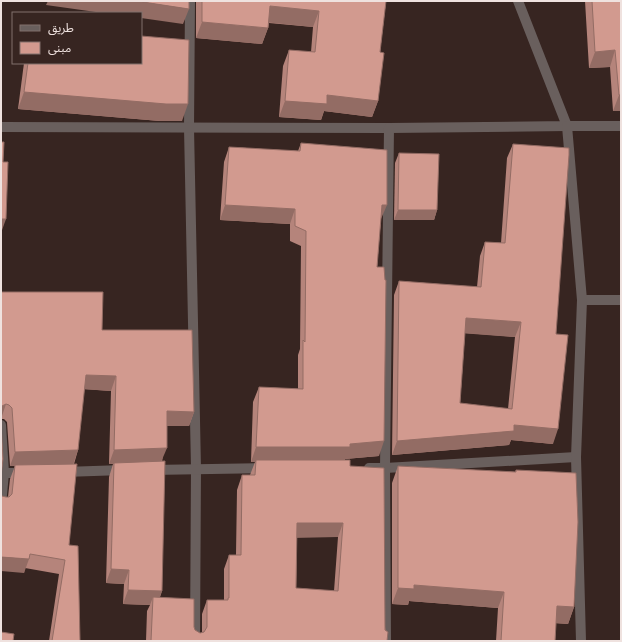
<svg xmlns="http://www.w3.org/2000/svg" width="622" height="642" font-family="'Fira Sans','Noto Sans Arabic',sans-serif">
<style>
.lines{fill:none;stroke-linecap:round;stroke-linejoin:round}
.street{stroke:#695f5d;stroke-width:10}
.wall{fill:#b5847b;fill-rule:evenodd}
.shaded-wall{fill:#936c64}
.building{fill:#d29a8f;stroke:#936c64;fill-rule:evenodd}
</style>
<rect width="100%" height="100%" fill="#372521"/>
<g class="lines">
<!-- street -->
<g class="street">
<path d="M190 1 189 128 196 468 195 641"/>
<path d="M1 127 389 128 567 126 518 1"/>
<path d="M582 300H621"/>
<path d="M1 425 4 473 1 505"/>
<path d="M369 468H385L576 457"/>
<path d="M151 470 265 468"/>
<path d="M64 472 123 470"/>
<path d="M4 473H26"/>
<path d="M386 641 385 468 389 128"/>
<path d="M581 641 576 457 582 300 567 126H621"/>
</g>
</g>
<!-- wall -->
<g class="wall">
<path d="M196 1H386L380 52 378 101 372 117 324 111 321 120 279 117 283 66 289 50 311 52 313 27 269 23 268 28 262 44 196 38Z"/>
<path d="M585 1H621V111H613L610 67 589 68Z"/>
<path d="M24 63H141L182 121H160L18 109Z"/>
<path d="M301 143 381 219 377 267 379 456 345 459V460L350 466 385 627 387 641H146L147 611 150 605 123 604 124 584 106 583 109 477 113 464H109L111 391 84 389 78 450 74 464 69 545 80 641H49L59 574 25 568 24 573 2 496 6 497H8L10 479 15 466H10L7 422 4 419H1V292L102 330 194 412 189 426H167L162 462V591L160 597 194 627 195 630 200 633H202V614L207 600H224V569L229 555H236L237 490 242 475H250L255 462H251L253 402 259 387 298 389V355L300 349 301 246 290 241V224L220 220 224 162 229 147 298 151ZM297 537H338L334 591 296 588Z"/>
<path d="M513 144 553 444 511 440 509 445 392 455 394 295 399 281 477 287 480 256 485 242 501 243 507 158ZM465 333 515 337 508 409 460 403Z"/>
<path d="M399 153 437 210 434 220H394L395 163Z"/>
<path d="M398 466 515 472 516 470 574 607 568 624 556 623 555 641H496L498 608 409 601 408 605 392 604V483Z"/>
</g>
<!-- shaded-wall -->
<g class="shaded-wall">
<path d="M48 1H136L189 9 183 24 141 18V13H103L46 5Z"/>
<path d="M270 6 319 11 313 27 264 22Z"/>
<path d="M202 22 268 28 262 44 196 38Z"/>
<path d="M615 50 610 67 589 68 595 52Z"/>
<path d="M24 92 188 104 182 121H160L18 109Z"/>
<path d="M327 95 378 101 372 117 324 111 321 120 279 117 285 101Z"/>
<path d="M619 95H621V111H613Z"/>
<path d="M225 205 295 209 290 224 220 220Z"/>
<path d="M382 205H387L381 219H376Z"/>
<path d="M398 210H437L434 220H394Z"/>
<path d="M1 219H6L1 233Z"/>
<path d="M466 318 521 322 515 337 460 333Z"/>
<path d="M86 375 116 376 111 391 81 389Z"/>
<path d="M6 404 1 419V407L2 406Z"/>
<path d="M167 411 194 412 189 426H162Z"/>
<path d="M514 425 558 429 553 444 511 440 509 445 392 455 397 441Z"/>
<path d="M384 441 379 456 345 459V462H251L256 447 350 444Z"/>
<path d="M167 448 161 462 109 464 114 450Z"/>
<path d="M78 450 73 465 10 466 15 452Z"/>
<path d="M297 523H343L338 537 292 538Z"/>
<path d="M1 557 29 559 24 573 1 571Z"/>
<path d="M111 569 129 570 124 584 106 583Z"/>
<path d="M414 585 504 592 498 608 409 601 408 605 392 604 398 588Z"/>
<path d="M128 590 162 591 157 605 153 597 150 605 123 604Z"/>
<path d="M557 606 574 607 568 624 551 623Z"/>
</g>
<!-- building -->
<g class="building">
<path d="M136 1H189V9Z"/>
<path d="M202 1H386L380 52 384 53 378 101 327 95V104L285 101 289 50 315 52 319 11 270 6 268 28 202 22Z"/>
<path d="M592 1H621V95H619L615 50 595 52Z"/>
<path d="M141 36 189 40 188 104H166L24 92 28 63H141Z"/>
<path d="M1 142H4L3 162H8L6 219H1Z"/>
<path d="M301 143 387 150V205H382L377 267H384L385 280H386L384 441 350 444V447H256L259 387 303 389V340L305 342 306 231 295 226V209L225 205 229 147 300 151Z"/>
<path d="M513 144 569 148V155L556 334 568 335 558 429 514 425V431L397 441 399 281 481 287 485 242 505 243ZM466 318 521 322 512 409 460 403Z"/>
<path d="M399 153 439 154 437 210H398Z"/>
<path d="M1 292H103L102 330H192L194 412 167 411V448L114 450 116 376 86 375 78 450 15 452 12 408 9 405 6 404 2 406 1 407Z"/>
<path d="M1 424 3 459 1 476Z"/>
<path d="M256 460H350V466L384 468 385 627V630L388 632 387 641H151L153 597 194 599V627L195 630 200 633 204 632 207 627V600H228V598H229V555H241L242 475H255ZM297 523H343L338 591 296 588Z"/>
<path d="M165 461 162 591 128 590 129 570 111 569 114 463Z"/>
<path d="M77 464 69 545 78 546 80 641H52L65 560 30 554 29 559 1 557V494L2 496 6 497H9L12 494 15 465Z"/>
<path d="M398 466 516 472V470L576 473 578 522 574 607 557 606 555 641H501L504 592 414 585V589L398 588Z"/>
<path d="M1 632 14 634 13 641H1Z"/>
</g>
<!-- border -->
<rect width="622" height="642" fill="none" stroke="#efe2df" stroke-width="4"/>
<!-- legend -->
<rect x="12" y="12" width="130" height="52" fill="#372521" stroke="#81716d"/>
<rect x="20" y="25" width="20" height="6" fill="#695f5d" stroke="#81716d"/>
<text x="48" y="32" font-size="12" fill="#efe2df">طريق</text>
<rect x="20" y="42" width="20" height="12" fill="#d29a8f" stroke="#81716d"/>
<text x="48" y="52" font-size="12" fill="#efe2df">مبنى</text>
</svg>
